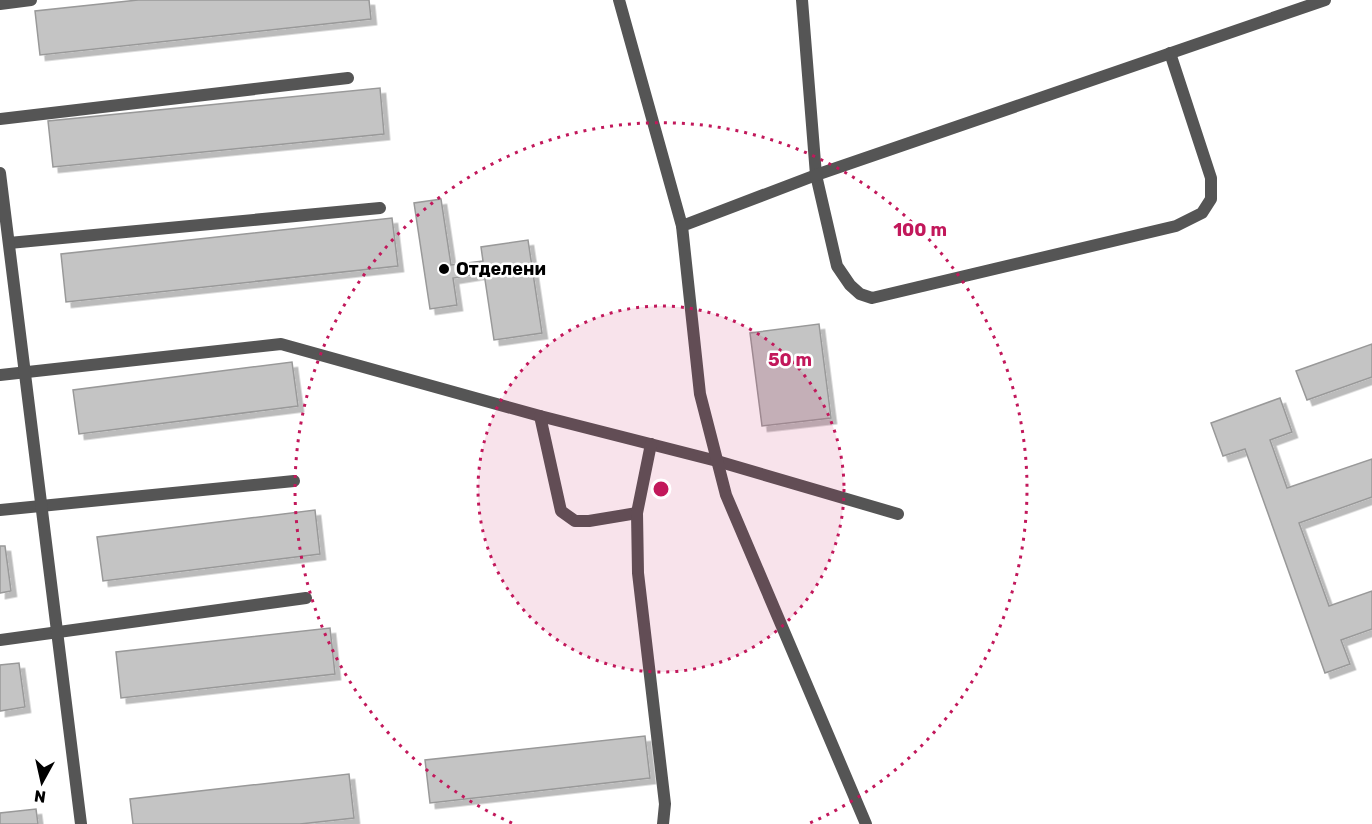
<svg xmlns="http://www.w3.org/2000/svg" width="1372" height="824" font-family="Rubik,sans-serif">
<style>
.building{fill:#c4c4c4;stroke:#999;stroke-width:1.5;filter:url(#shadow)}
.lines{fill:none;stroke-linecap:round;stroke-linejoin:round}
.lane{stroke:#555;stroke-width:12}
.street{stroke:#555;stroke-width:12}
.ring{fill:none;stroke:#c2185b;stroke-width:3;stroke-dasharray:3 6}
.poi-dot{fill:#000;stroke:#fff;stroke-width:2}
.labels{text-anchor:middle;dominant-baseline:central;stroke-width:5;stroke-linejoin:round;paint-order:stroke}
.poi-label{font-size:18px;font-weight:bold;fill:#000;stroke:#fff;text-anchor:start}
.centre{fill:#c2185b;stroke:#fff;stroke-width:3}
.ring-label{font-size:18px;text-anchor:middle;font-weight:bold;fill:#c2185b;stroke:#fff;stroke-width:5;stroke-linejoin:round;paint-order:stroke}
</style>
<defs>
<filter id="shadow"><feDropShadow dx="5.5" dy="5.5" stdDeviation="0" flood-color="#0004"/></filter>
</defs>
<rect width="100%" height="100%" fill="#fff"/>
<!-- building -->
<g class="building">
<path d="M138 0H369L371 19 40 55 35 11Z"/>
<path d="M380 88 384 134 53 167 48 121Z"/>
<path d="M441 199 451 265 483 261 481 247 528 240 542 333 494 340 484 273 453 278 457 305 430 309 414 203Z"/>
<path d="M392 218 398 266 66 302 61 254Z"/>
<path d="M819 324 831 418 762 426 750 333Z"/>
<path d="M1372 344V377L1307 400 1296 371Z"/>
<path d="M292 362 298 406 79 434 73 390Z"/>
<path d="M1280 398 1292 432 1270 440 1287 488 1372 459V497L1299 523 1329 606 1372 591V629L1341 640 1350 664 1325 673 1245 449 1223 456 1211 423Z"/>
<path d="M315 510 320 554 103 581 97 537Z"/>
<path d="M0 546H5L11 591 0 593Z"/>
<path d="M330 628 335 674 121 698 116 652Z"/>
<path d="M19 663 25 707 0 711V665Z"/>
<path d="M645 736 650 778 430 803 425 760Z"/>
<path d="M349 774 354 818 300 824H133L130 799Z"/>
<path d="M36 809 38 824H0V813Z"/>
</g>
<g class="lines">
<!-- lane -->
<g class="lane">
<path d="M619 0 682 226"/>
<path d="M802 0 816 175 837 266 850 285 860 294 872 298 1176 226 1202 213 1211 199V178L1170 53"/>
<path d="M0 4 31 0"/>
<path d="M0 119 348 78"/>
<path d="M9 243 380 208"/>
<path d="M0 375 281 344 540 416 717 461 898 514"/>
<path d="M540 416 561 511 575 521H589L637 513"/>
<path d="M651 444 637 513 638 573 665 804 663 824"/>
<path d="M0 510 294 481"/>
<path d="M0 640 306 598"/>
<path d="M866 824 726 495 700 394 682 226 816 175 1325 0"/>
</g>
<!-- street -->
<path class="street" d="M0 173 81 824"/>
</g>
<!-- distance rings -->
<circle cx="661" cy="489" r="183" fill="#c2185b" fill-opacity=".12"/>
<g class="ring">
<circle cx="661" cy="489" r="183"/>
<path d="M512 823A366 366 0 1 1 810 823"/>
</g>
<!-- markers -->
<circle class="poi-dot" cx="444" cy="269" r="6"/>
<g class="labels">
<!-- poi labels -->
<g class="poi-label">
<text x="456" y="269">Отделени</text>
</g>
</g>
<circle cx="661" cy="489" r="9" class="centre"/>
<g class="ring-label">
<text x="920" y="236">100 m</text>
<text x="790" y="366">50 m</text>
</g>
<!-- north arrow -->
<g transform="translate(42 782) rotate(188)" stroke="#ffffff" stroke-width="4.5" paint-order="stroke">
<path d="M0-4.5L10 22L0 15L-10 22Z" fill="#000000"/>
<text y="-9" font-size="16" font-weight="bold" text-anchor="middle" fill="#000000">N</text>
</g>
</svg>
